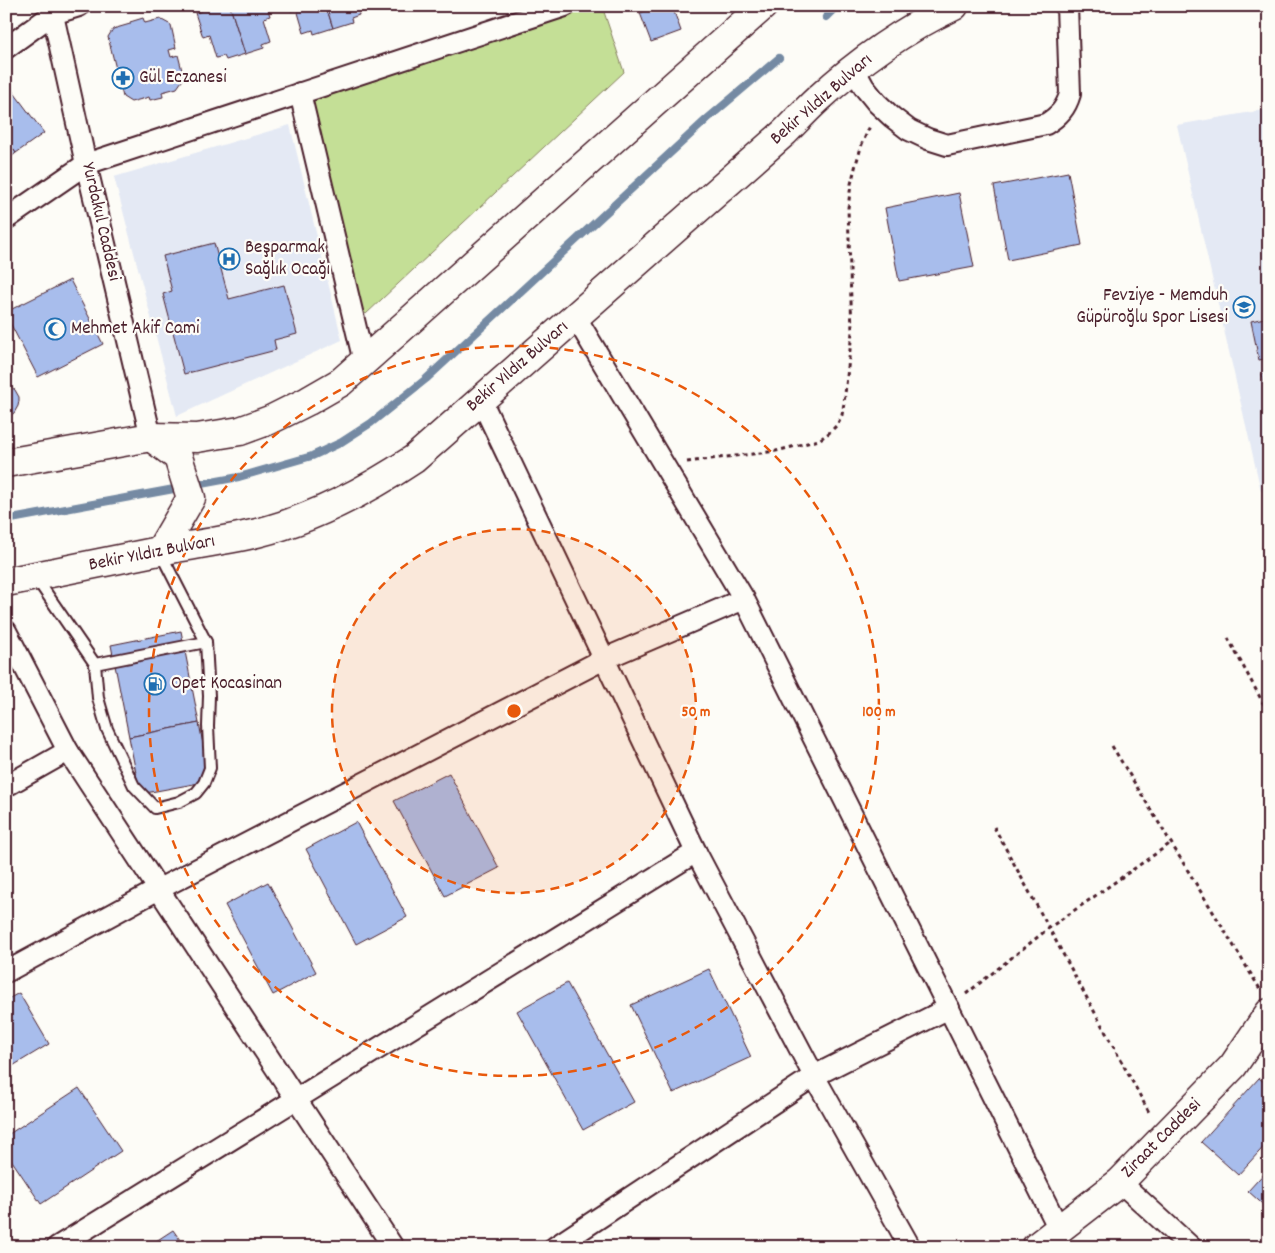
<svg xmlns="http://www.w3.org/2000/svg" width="1275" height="1253" font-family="Dekko,sans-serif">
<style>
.built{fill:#e4e9f4}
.green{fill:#c4df96;stroke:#877f60}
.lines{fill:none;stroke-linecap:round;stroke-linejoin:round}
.stream{stroke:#758aa3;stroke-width:8}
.building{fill:#a8bdec;stroke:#4a1f2b}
.lane-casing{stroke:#4a1f2b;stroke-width:14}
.street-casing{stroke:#4a1f2b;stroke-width:24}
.secondary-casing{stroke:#4a1f2b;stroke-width:31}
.primary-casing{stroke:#4a1f2b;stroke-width:31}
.path{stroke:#4a1f2b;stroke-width:3;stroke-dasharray:4 4;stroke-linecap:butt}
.lane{stroke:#fdfcf7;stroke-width:10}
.street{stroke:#fdfcf7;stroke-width:20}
.secondary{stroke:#fdfcf7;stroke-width:28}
.primary{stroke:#fdfcf7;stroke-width:28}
.ring{fill:none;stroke:#e8590c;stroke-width:2.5;stroke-dasharray:9 6}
.labels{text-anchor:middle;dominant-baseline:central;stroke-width:4.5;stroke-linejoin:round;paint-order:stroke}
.poi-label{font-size:19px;fill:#4a1f2b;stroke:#fdfcf7;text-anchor:start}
.street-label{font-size:19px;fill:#4a1f2b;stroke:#fdfcf7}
.centre{fill:#e8590c;stroke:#fdfcf7;stroke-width:2.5}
.ring-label{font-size:15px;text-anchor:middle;font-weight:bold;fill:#e8590c;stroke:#fdfcf7;stroke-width:4.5;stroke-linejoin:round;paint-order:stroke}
</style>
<rect width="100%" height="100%" fill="#fdfcf7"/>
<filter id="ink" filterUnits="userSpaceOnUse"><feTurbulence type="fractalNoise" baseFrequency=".02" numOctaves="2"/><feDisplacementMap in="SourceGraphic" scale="10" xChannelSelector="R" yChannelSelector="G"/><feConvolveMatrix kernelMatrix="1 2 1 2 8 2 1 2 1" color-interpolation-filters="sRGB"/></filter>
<g filter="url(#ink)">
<!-- built -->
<g class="built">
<path d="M1269 109V489L1261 491 1177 125Z"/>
<path d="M290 125 342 340 177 416 114 177Z"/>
</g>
<!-- green -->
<path class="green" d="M596 6H602L624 72 366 314 351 303 300 96Z"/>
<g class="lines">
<!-- stream -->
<g class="stream">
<path d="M826 17 837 6"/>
<path d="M6 520 239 477 312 456 340 443 371 423 426 379 707 119 779 58"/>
</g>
</g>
<!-- building -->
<g class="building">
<path d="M203 6H230L245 54 226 60 224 56 216 58 209 35 203 37 195 13 202 11 201 7Z"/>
<path d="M230 6H267L270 16 264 18 271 41 263 44 264 48 245 54Z"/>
<path d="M289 6H326L333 28 314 34 313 30 304 33 297 9 291 11Z"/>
<path d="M326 6H357L359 15 351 18 352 22 333 28Z"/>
<path d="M659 6H672L681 31 651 42 640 13Z"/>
<path d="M143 18 145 23 160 19 171 25 176 48 169 50 171 57 178 55 184 78 177 88 162 92 163 97 150 100 149 97 131 102 123 97 108 37 113 29 130 24V22Z"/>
<path d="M9 86 44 133 16 153 6 140V88Z"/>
<path d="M6 140 16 153 6 161Z"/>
<path d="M1068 172 1082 245 1008 260 994 186Z"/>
<path d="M959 193 974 267 899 281 885 208Z"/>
<path d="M214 243 229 299 284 285 297 334 274 340 276 350 184 374 163 294 172 291 163 256Z"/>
<path d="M70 280 103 344 38 377 6 315V312Z"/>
<path d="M1269 317V358L1259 360 1251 321Z"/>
<path d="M1269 372V406L1262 374Z"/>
<path d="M6 383 15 390 19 397V401L18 406 14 413 6 418Z"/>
<path d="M181 631 199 723 129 737 111 645Z"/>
<path d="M199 723 210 781 140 794 129 737Z"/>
<path d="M449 773 499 868 445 896 394 801Z"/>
<path d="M356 822 407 917 356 944 306 849Z"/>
<path d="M268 882 316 972 273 995 225 905Z"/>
<path d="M709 969 751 1057 673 1093 631 1005Z"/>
<path d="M567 983 634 1102 583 1130 517 1011Z"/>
<path d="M19 993 49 1044 6 1070V1000Z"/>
<path d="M1259 1078 1269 1086V1141L1238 1175 1201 1142Z"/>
<path d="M79 1088 121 1151 41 1204 6 1152V1136Z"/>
<path d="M1269 1168V1210L1248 1191Z"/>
<path d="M173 1230 185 1247H147Z"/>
</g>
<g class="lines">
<!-- lane casing -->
<g class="lane-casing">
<g id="lane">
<path d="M36 578 95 664 206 642 160 552"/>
<path d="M95 664 98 698 107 729 134 786 155 808 179 802 196 793 204 783 210 768 208 726 209 696 206 642"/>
</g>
</g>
<!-- street casing -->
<g class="street-casing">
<g id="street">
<path d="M51 6 86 164 151 437"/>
<path d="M6 48 53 14 79 6"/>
<path d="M854 69 864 87 877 103 892 117 909 130 928 139 947 145 1046 124C1059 116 1066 108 1070 94L1067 6"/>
<path d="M300 93 364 362"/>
<path d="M6 219 86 164 565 6"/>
<path d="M575 316 744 599 1059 1229"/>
<path d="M481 400 696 852 814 1076 910 1247"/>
<path d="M6 631 68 751 393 1247"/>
<path d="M6 786 68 751"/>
<path d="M6 972 159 889 604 659 744 599"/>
<path d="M1120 1182 1191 1247"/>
<path d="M57 1247 696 852"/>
<path d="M555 1247 814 1076 949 1008"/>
</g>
</g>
<!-- secondary casing -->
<g class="secondary-casing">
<g id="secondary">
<path d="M151 437 178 457 191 498 160 551"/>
<path d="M1036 1247 1120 1182 1233 1066 1269 1013"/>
</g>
</g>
<!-- primary casing -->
<g class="primary-casing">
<g id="primary">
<path d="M6 463 151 437 197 438 240 431 270 420 308 401 341 382 763 6"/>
<path d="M6 582C57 572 108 561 159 551 192 545 224 541 257 533 313 519 366 491 414 459L785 132C796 121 806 110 818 99 858 62 905 29 954 6"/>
</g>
</g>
<!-- path -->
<g class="path">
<path d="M687 462 776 451 819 440 829 433 837 425 842 415 844 403 852 332 848 208 851 184 856 164 862 144 870 126"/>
<path d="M1228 638 1269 714"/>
<path d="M1112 746 1260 989"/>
<path d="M994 827 1150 1114"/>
<path d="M966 994 1049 928 1171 843"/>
</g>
<!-- lane -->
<use href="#lane" class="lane"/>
<!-- street -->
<use href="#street" class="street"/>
<!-- secondary -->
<use href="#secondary" class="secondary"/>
<!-- primary -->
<use href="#primary" class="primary"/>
</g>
</g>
<!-- distance rings -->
<circle cx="514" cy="711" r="182" fill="#e8590c" fill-opacity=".12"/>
<g class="ring">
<circle cx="514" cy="711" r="182"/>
<circle cx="514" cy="711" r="365"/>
</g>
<!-- icons -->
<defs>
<g id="pharmacy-ring" transform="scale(1.125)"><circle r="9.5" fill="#fdfcf7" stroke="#1f6fb2" stroke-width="1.5"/><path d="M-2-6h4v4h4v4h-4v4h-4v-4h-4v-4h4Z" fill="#1f6fb2"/></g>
<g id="hospital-ring" transform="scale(1.125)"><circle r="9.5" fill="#fdfcf7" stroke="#1f6fb2" stroke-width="1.5"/><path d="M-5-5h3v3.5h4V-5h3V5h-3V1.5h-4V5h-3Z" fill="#1f6fb2"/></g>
<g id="school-ring" transform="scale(1.125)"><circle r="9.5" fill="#fdfcf7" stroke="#1f6fb2" stroke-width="1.5"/><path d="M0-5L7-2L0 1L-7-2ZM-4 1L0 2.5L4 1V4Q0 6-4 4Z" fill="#1f6fb2"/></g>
<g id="mosque-ring" transform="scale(1.125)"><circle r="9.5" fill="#fdfcf7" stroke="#1f6fb2" stroke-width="1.5"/><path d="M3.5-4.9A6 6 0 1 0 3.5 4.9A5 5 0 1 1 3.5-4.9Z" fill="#1f6fb2"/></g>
<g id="fuel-ring" transform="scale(1.125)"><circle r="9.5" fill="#fdfcf7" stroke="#1f6fb2" stroke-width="1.5"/><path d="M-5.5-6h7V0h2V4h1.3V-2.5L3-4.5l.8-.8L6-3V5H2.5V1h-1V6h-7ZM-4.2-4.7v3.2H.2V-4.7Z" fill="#1f6fb2"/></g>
</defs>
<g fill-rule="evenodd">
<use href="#pharmacy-ring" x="123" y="78"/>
<use href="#hospital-ring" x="229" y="259"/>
<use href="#school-ring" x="1244" y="307"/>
<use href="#mosque-ring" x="55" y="329"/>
<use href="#fuel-ring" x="155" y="684"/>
</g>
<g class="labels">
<!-- poi labels -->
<g class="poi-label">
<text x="139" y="78">Gül Eczanesi</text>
<text x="245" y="248">Beşparmak<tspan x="245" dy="22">Sağlık Ocağı</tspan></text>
<text x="1228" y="296" text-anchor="end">Fevziye - Memduh<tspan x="1228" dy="22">Güpüroğlu Spor Lisesi</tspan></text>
<text x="71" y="329">Mehmet Akif Cami</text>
<text x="171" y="684">Opet Kocasinan</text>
</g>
<!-- street labels -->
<g class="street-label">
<text transform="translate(822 100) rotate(-41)">Bekir Yıldız Bulvarı</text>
<text transform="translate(100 222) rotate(77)">Yurdakul Caddesi</text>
<text transform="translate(518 367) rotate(-41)">Bekir Yıldız Bulvarı</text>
<text transform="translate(152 554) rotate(-11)">Bekir Yıldız Bulvarı</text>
<text transform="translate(1162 1139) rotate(-45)">Ziraat Caddesi</text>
</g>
</g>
<circle cx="514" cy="711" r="8" class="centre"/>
<g class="ring-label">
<text x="696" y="716">50 m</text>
<text x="879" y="716">100 m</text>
</g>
<!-- margin -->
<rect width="1275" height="1253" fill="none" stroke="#fdfcf7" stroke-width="25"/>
<rect x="12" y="12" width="1250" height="1228" fill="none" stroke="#4a1f2b" stroke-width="2" filter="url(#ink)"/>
</svg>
